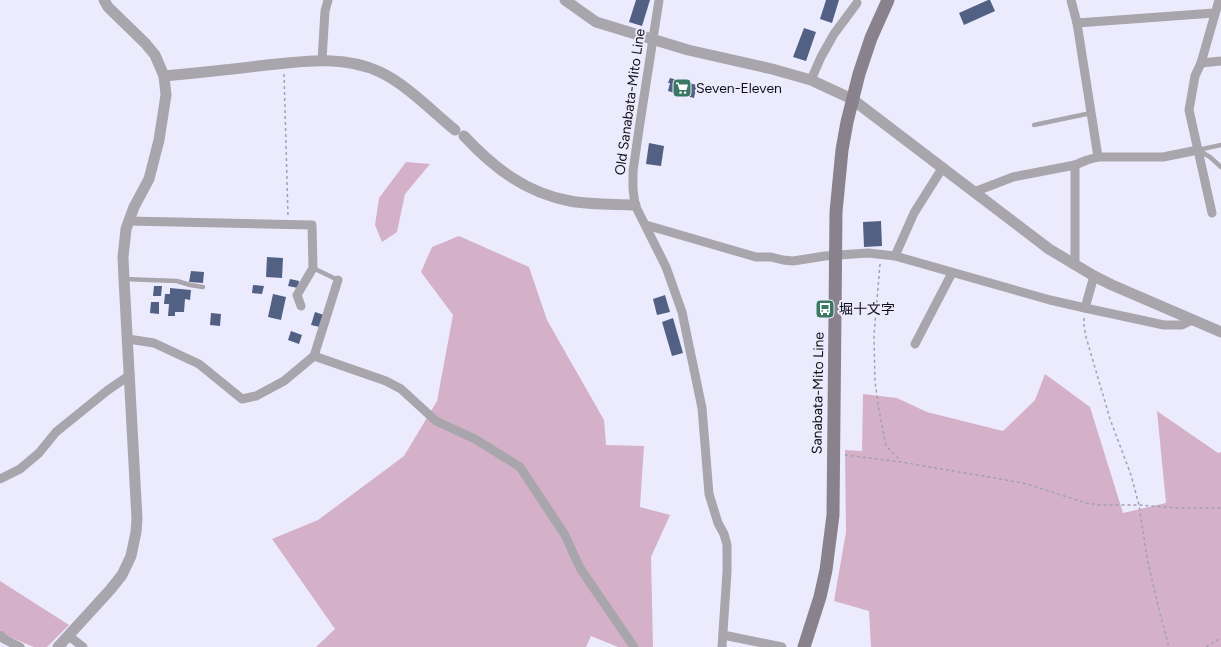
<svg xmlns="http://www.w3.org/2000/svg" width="1221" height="647" font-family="Figtree,'Noto Sans JP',sans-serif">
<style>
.green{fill:#d5b1c9}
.building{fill:#516083}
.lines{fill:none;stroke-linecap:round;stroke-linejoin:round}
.path{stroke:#a1a0af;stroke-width:1.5;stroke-dasharray:3 3;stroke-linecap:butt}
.service{stroke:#a9a5ac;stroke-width:4.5}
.minor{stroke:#a9a5ac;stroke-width:9}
.tertiary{stroke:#a9a5ac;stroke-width:11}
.secondary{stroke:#89828c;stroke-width:13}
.labels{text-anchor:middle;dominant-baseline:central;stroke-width:4;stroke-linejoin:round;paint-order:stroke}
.poi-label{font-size:14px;fill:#100f16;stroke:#ecebfe;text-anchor:start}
.street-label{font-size:14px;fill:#100f16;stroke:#ecebfe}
</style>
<rect width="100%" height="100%" fill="#ecebfe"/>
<!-- green -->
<g class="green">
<path d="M406 162 430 164 405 194 397 232 382 242 375 225 379 198Z"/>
<path d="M459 236 529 267 547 320 604 420 606 445 644 446 640 507 670 515 651 557 653 647H618L591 636 586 647H316L335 629 272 539 318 520 404 456 437 401 453 315 421 272 432 247Z"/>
<path d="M1045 374 1090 407 1123 513 1166 503 1157 411 1218 453 1221 452V647H871L869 611 834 601 846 532 845 450 862 451 863 394 897 398 927 412 1003 431 1035 400Z"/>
<path d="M0 581 69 625 47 647H34L5 635 0 630Z"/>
</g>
<!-- building -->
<g class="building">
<path d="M636 0H650L642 26 629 22Z"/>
<path d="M826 0H839L832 23 820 19Z"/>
<path d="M988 0H990L995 11 964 25 959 13Z"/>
<path d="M804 28 816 32 806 61 793 57Z"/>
<path d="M670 78 697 85 694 98 668 91 670 83H668Z"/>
<path d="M649 143 664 146 661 166 646 164Z"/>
<path d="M881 221 882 246 864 247 863 222Z"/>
<path d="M267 257 283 258 282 278 266 277Z"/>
<path d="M191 271 204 272 203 283 189 282Z"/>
<path d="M290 279 299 281 298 288 288 286Z"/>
<path d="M253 285 264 286 262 294 252 293Z"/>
<path d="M154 286H162L161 296H153Z"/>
<path d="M170 288 191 290 190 300 185 299 184 312H175V316H168L169 304H164L165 294H170Z"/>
<path d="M273 294 286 297 281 320 268 317Z"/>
<path d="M665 295 670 312 657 315 653 299Z"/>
<path d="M151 302H159V314L150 313Z"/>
<path d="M315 312 324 315 320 327 311 325Z"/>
<path d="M211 313 221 314 220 326 210 325Z"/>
<path d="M673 318 683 353 672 356 662 322Z"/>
<path d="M291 331 302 335 299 344 288 340Z"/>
</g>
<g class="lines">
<!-- path -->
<g class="path">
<path d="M284 74 288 216"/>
<path d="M880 264 874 335 875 382 879 410 886 446 901 461"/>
<path d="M1084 318V325L1086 337 1110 419 1131 475 1139 505 1147 558 1159 610 1169 647"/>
<path d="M845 455 901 462 1006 480 1027 484 1086 503 1099 505H1139L1180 508H1221"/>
<path d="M1206 647 1221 638"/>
</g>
<!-- service -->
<g class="service">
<path d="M1034 125 1091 113"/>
<path d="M1198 150 1210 157 1221 167"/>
<path d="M1198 150 1221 145"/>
<path d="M313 268 338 280"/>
<path d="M124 279 177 281 190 285 203 287"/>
</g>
<!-- minor -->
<g class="minor">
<path d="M659 0 639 129 633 171V189L635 205 666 267 682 312 702 408 709 494 718 523 724 534 727 545V572L722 647"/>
<path d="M1071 0 1077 23 1098 157"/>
<path d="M1077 23 1214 13"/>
<path d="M322 60 325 11 328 0"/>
<path d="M1201 63 1221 61"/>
<path d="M811 80 821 57 834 34 857 3"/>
<path d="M1075 165V265"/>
<path d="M974 192 1013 177 1075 165 1087 160 1098 157H1163L1198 150"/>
<path d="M1212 213 1189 110 1195 76 1201 63 1219 0"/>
<path d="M128 221 312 225 313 268 297 295 301 306"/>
<path d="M646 225 756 257H771L783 260 793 261 825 256 868 253 895 256 1050 300 1085 308 1164 325H1182L1192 320"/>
<path d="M895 256 914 213 943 167"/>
<path d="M1085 308 1094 276"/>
<path d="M128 339 154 343 199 364 242 399 256 396 284 381 314 356 338 280"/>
<path d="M915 344 952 273"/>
<path d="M314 356 386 381 401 389 436 421 475 439 520 467 565 535 580 568 634 647"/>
<path d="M0 479 20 469 39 453 56 432 108 390 130 375"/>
<path d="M0 635 4 639 20 647"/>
<path d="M723 635 782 647"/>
<path d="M69 636 83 647"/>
</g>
<!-- tertiary -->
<g class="tertiary">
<path d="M565 0 596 22 688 50 772 69 811 80 852 99 1049 249 1094 276 1112 285 1221 332"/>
<path d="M164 76C195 73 227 70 258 66 299 62 341 54 380 72 406 84 433 112 455 130"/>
<path d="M464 136C494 168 526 193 570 201 591 205 614 204 635 205"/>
<path d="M58 647 110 590 122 575 131 556 136 532 137 519 124 279 123 257 126 229 134 207 149 179 159 140 166 95 164 76 155 55 145 43 108 7 104 0"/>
</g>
<!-- secondary -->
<path class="secondary" d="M804 647 820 597 826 570 833 515 836 212 842 150 847 122 859 74 871 38 888 0"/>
</g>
<!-- icons -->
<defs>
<g id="supermarket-square" transform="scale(1)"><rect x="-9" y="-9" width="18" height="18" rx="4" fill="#3b7864" stroke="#ecebfe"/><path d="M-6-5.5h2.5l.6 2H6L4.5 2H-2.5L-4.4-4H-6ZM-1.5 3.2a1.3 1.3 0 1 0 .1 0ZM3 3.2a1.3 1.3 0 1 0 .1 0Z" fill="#fff"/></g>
<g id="bus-square" transform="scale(1)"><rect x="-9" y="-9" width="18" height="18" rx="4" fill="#3b7864" stroke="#ecebfe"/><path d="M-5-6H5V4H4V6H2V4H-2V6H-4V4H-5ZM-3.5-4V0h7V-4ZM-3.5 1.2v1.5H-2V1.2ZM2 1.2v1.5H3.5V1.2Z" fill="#fff"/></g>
</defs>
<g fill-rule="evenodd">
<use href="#supermarket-square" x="682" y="88"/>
<use href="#bus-square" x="825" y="309"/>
</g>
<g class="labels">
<!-- poi labels -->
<g class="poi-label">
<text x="696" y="88">Seven-Eleven</text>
<text x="839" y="309">堀十文字</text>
</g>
<!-- street labels -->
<g class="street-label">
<text transform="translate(630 102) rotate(-82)">Old Sanabata-Mito Line</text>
<text transform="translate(818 393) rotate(-89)">Sanabata-Mito Line</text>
</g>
</g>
</svg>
